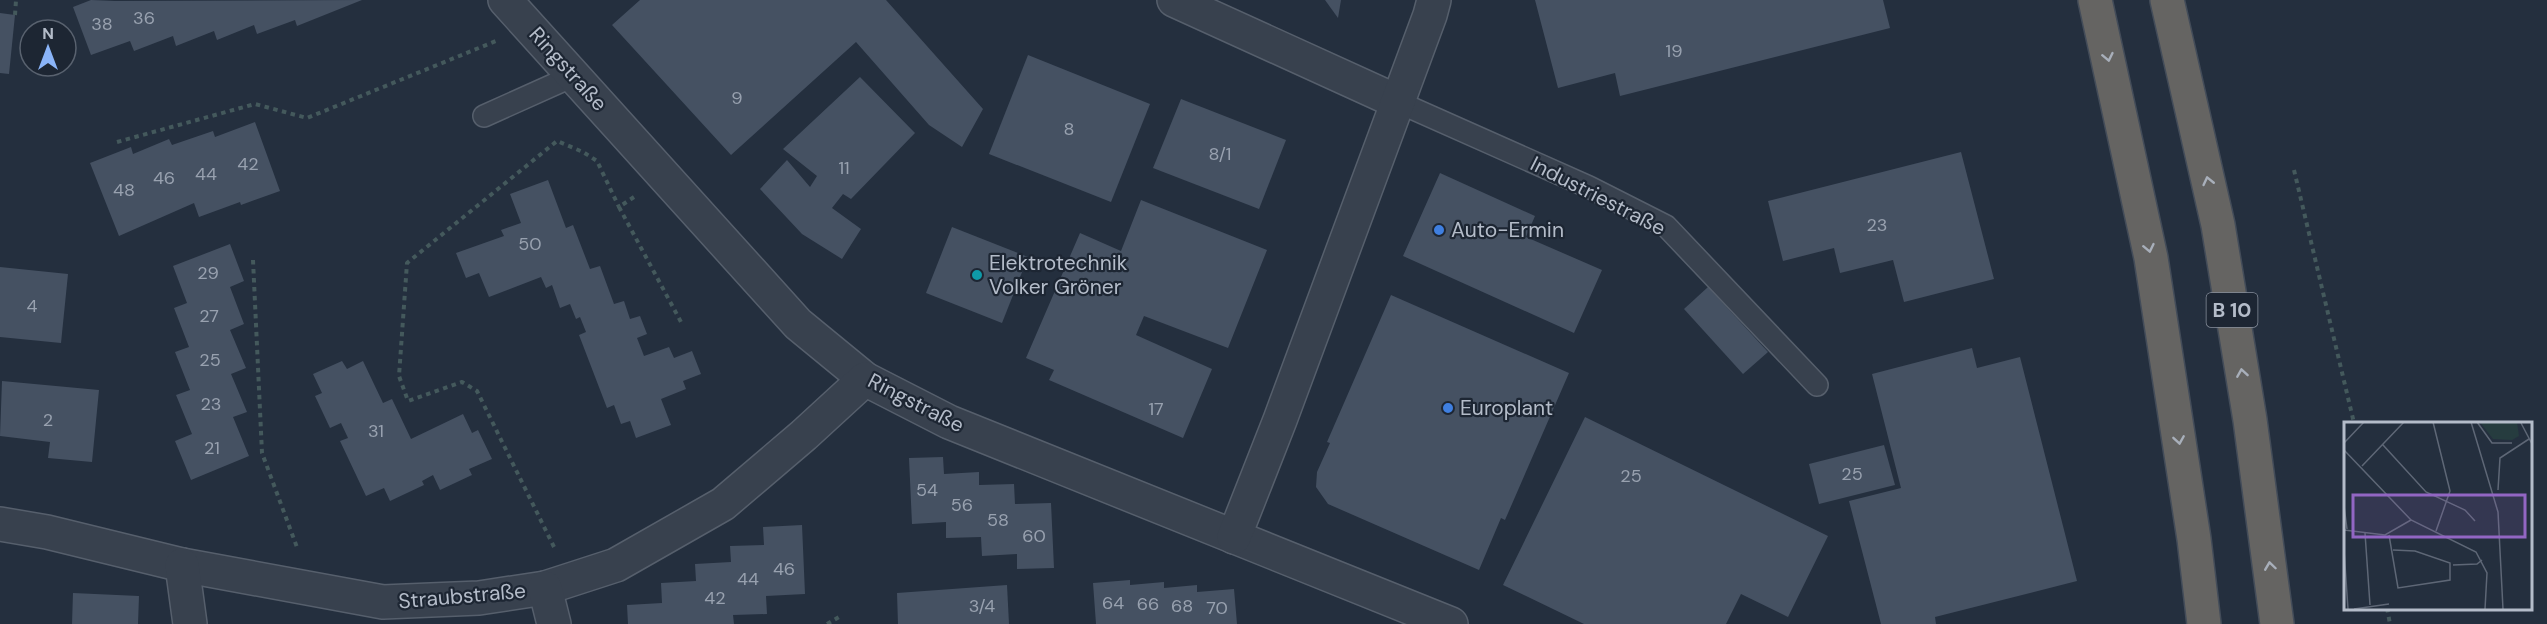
<svg xmlns="http://www.w3.org/2000/svg" width="2547" height="624" font-family="'DM Sans',sans-serif">
<style>
.building{fill:#455162}
.lines{fill:none;stroke-linecap:round;stroke-linejoin:round}
.service-casing{stroke:#565f6c;stroke-width:24}
.minor-casing{stroke:#565f6c;stroke-width:36}
.trunk-casing{stroke:#434c59;stroke-width:36}
.path{stroke:#44595c;stroke-width:4;stroke-dasharray:4.5 4.5;stroke-linecap:butt}
.service{stroke:#38414e;stroke-width:21}
.minor{stroke:#38414e;stroke-width:33}
.trunk{stroke:#656462;stroke-width:33}
.oneway{stroke:#a8afba}
.shop-dot{fill:#3f7fe0;stroke:#1d2633;stroke-width:2}
.culture-dot{fill:#0f9aa8;stroke:#1d2633;stroke-width:2}
.labels{text-anchor:middle;dominant-baseline:central;stroke-width:4.5;stroke-linejoin:round;paint-order:stroke}
.number-label{font-size:18px;fill:#98a1af}
.shield{fill:#1d2633;stroke:#878f9c;stroke-width:1.5}
.shield-label{font-size:20px;font-weight:bold;fill:#b4bcc9}
.street-label{font-size:21px;fill:#b4bcc9;stroke:#1d2633}
.poi-label{font-size:21px;fill:#b4bcc9;stroke:#1d2633;text-anchor:start}
.inset-road{fill:none;stroke:#5e6776;stroke-width:1.5}
.view{fill:#9266c3;fill-opacity:0.15;stroke:#9266c3;stroke-width:3}
.inset-edge{fill:none;stroke:#b4bcc9;stroke-width:3}
</style>
<rect width="100%" height="100%" fill="#242f3e"/>
<!-- building -->
<g class="building">
<path d="M91 0 115 1 362 0 297 26 295 20 257 34 254 25 217 40 214 31 176 46 173 36 134 51 130 41 91 55 73 7Z"/>
<path d="M640 0H886L983 109 962 147 929 125 856 42 731 155 612 25Z"/>
<path d="M1325 0H1341L1338 18Z"/>
<path d="M1535 0H1883L1890 28 1620 96 1615 73 1558 88Z"/>
<path d="M0 13 15 15 9 74 0 73Z"/>
<path d="M1028 55 1150 104 1111 202 989 154Z"/>
<path d="M860 77 915 133 851 199 843 194 832 208 861 229 842 259 802 234 760 189 787 160 810 187 817 176 783 149Z"/>
<path d="M1181 99 1286 140 1259 209 1153 168Z"/>
<path d="M255 122 280 191 241 205 240 202 199 217 194 203 119 236 90 163 131 147 133 154 169 139 172 145 213 131 215 137Z"/>
<path d="M1961 152 1994 279 1904 302 1893 260 1840 273 1834 248 1783 261 1768 201Z"/>
<path d="M1440 173 1535 216 1526 237 1602 270 1574 333 1403 256Z"/>
<path d="M548 180 566 228 573 225 590 269 600 266 614 304 624 301 630 319 640 316 647 334 637 338 644 356 669 347 674 358 692 351 701 374 683 381 686 389 661 399 671 425 636 438 630 421 621 424 614 405 607 408 579 335 586 332 580 317 576 319 570 304 560 308 552 285 546 288 541 277 489 297 479 273 466 278 456 253 504 236 501 230 521 223 510 194Z"/>
<path d="M1141 200 1267 250 1228 348 1144 316 1136 335 1212 369 1183 438 1049 380 1054 370 1026 358 1080 233 1121 251Z"/>
<path d="M952 227 1028 257 1002 323 926 293Z"/>
<path d="M230 244 244 281 230 287 244 324 230 330 246 368 231 374 247 412 233 417 249 456 191 480 175 441 192 434 176 395 190 390 175 352 189 347 174 308 187 303 173 266Z"/>
<path d="M0 267 68 274 61 343 0 337Z"/>
<path d="M1708 287 1768 352 1743 374 1684 309Z"/>
<path d="M1391 295 1569 373 1505 520 1501 518 1479 570 1328 504 1316 487 1317 472 1330 443 1327 442Z"/>
<path d="M1972 348 1977 368 2020 357 2077 581 1935 617 1936 624H1881L1849 501 1901 488 1872 374Z"/>
<path d="M342 361 347 369 363 361 383 403 392 399 411 439 463 414 472 433 478 430 492 459 469 469 472 475 440 490 433 475 422 481 424 485 390 501 384 488 366 496 340 441 348 438 341 423 330 428 315 396 322 393 313 374Z"/>
<path d="M2 381 99 390 92 462 48 458 50 442 0 436Z"/>
<path d="M1585 417 1828 536 1788 617 1741 594 1726 624H1584L1503 585Z"/>
<path d="M1884 445 1895 485 1819 504 1809 464Z"/>
<path d="M943 457 944 474 979 472V485L1014 484 1015 504 1051 503 1054 568 1017 569V554L982 556 981 537 946 538V522L912 524 909 458Z"/>
<path d="M802 525 805 594 766 596 767 614 733 615 734 624H628L627 605 662 603 661 583 696 581 695 564 731 562 730 546 764 545 763 527Z"/>
<path d="M1130 580V585L1164 582V588L1197 585V592L1234 589 1237 624H1096L1093 583Z"/>
<path d="M1007 585 1009 624H898L897 593Z"/>
<path d="M73 593 139 596 138 624H72Z"/>
</g>
<g class="lines">
<!-- service casing -->
<g class="service-casing">
<g id="service">
<path d="M1398 102 1589 187 1666 226 1817 385"/>
<path d="M484 116 573 76"/>
</g>
</g>
<!-- minor casing -->
<g class="minor-casing">
<g id="minor">
<path d="M505 0 798 324 865 379 949 422 1451 624"/>
<path d="M1174 0 1398 102"/>
<path d="M0 524 47 532 182 565 383 602 479 598 545 588 616 565 723 504 804 435 865 379"/>
<path d="M1234 537 1280 420 1430 15 1434 0"/>
<path d="M182 565 190 624"/>
<path d="M545 588 554 624"/>
</g>
</g>
<!-- trunk casing -->
<g class="trunk-casing">
<g id="trunk">
<path d="M2095 0 2151 258 2194 539 2204 624"/>
<path d="M2167 0 2218 225 2250 420 2277 624"/>
</g>
</g>
<!-- path -->
<g class="path">
<path d="M15 15 16 0"/>
<path d="M117 142 255 104 307 118 496 41"/>
<path d="M2294 170 2354 423"/>
<path d="M634 197 619 207 681 322"/>
<path d="M253 260 262 453 298 550"/>
<path d="M554 547 477 391 462 382 408 401 399 376 407 263 557 141 583 152 597 161 619 207"/>
<path d="M2387 608 2390 624"/>
<path d="M827 624 839 617"/>
</g>
<!-- service -->
<use href="#service" class="service"/>
<!-- minor -->
<use href="#minor" class="minor"/>
<!-- trunk -->
<use href="#trunk" class="trunk"/>
</g>
<!-- one-way arrows -->
<defs><path id="oneway-chevron" d="M-2-3.5L2.5 0L-2 3.5" fill="none" stroke-width="1.6" stroke-linecap="round" stroke-linejoin="round" transform="scale(1.5)"/></defs>
<g class="oneway">
<use href="#oneway-chevron" transform="translate(2108 57) rotate(78)"/>
<use href="#oneway-chevron" transform="translate(2208 181) rotate(-103)"/>
<use href="#oneway-chevron" transform="translate(2149 248) rotate(78)"/>
<use href="#oneway-chevron" transform="translate(2242 373) rotate(-99)"/>
<use href="#oneway-chevron" transform="translate(2179 440) rotate(81)"/>
<use href="#oneway-chevron" transform="translate(2270 566) rotate(-98)"/>
</g>
<!-- markers -->
<g class="shop-dot">
<circle cx="1439" cy="230" r="6"/>
<circle cx="1448" cy="408" r="6"/>
</g>
<circle class="culture-dot" cx="977" cy="275" r="6"/>
<g class="labels">
<!-- number labels -->
<g class="number-label">
<text x="144" y="18">36</text>
<text x="102" y="24">38</text>
<text x="1674" y="51">19</text>
<text x="737" y="98">9</text>
<text x="1069" y="129">8</text>
<text x="1220" y="154">8/1</text>
<text x="248" y="164">42</text>
<text x="844" y="168">11</text>
<text x="206" y="174">44</text>
<text x="164" y="178">46</text>
<text x="124" y="190">48</text>
<text x="1877" y="225">23</text>
<text x="530" y="244">50</text>
<text x="208" y="273">29</text>
<text x="32" y="306">4</text>
<text x="209" y="316">27</text>
<text x="210" y="360">25</text>
<text x="211" y="404">23</text>
<text x="1156" y="409">17</text>
<text x="48" y="420">2</text>
<text x="376" y="431">31</text>
<text x="212" y="448">21</text>
<text x="1852" y="474">25</text>
<text x="1631" y="476">25</text>
<text x="927" y="490">54</text>
<text x="962" y="505">56</text>
<text x="998" y="520">58</text>
<text x="1034" y="536">60</text>
<text x="784" y="569">46</text>
<text x="748" y="579">44</text>
<text x="715" y="598">42</text>
<text x="1113" y="603">64</text>
<text x="1148" y="604">66</text>
<text x="982" y="606">3/4</text>
<text x="1182" y="606">68</text>
<text x="1217" y="608">70</text>
</g>
<!-- shield labels -->
<rect class="shield" x="2206.5" y="293" width="51" height="34" rx="4.5"/>
<g class="shield-label">
<text x="2232" y="310">B 10</text>
</g>
<!-- street labels -->
<g class="street-label">
<text transform="translate(568 69) rotate(48)">Ringstraße</text>
<text transform="translate(1598 196) rotate(27)">Industriestraße</text>
<text transform="translate(916 403) rotate(27)">Ringstraße</text>
<text transform="translate(462 596) rotate(-5)">Straubstraße</text>
</g>
<!-- poi labels -->
<g class="poi-label">
<text x="1451" y="230">Auto-Ermin</text>
<text x="989" y="263">Elektrotechnik<tspan x="989" dy="24">Volker Gröner</tspan></text>
<text x="1460" y="408">Europlant</text>
</g>
</g>
<!-- overview -->
<g transform="translate(2344 422)">
<rect width="188" height="188" fill="#242f3e"/>
<path d="M136 0H173L175 14 168 18 149 17Z" fill="#263c3f"/>
<path class="inset-road" d="M89 0 106 69 92 109M127 0 154 90 159 187M133 0 148 21H168M177 1 188 22M0 21 20 0M39 23 82 70 121 88 131 99M0 28 67 98 132 130 143 151 141 187M18 44 60 0M154 68 156 36 185 17M0 84 3 107M0 108 41 113 67 98M21 111 26 183M45 113 54 166 106 158V141L71 129 49 128M0 128 4 187M109 143 133 142 138 138M10 187 45 182"/>
<path class="view" d="M9 73H181V115H9Z"/>
<rect width="188" height="188" class="inset-edge"/>
</g>
<!-- north arrow -->
<g transform="translate(48 48)"><circle r="28" fill="#1d2633" stroke="#59626f" stroke-width="1.5"/>
<path d="M0-4.5L10 22L0 15L-10 22Z" fill="#8ab4f8"/>
<text y="-9" font-size="16" font-weight="bold" text-anchor="middle" fill="#b4bcc9">N</text>
</g>
</svg>
